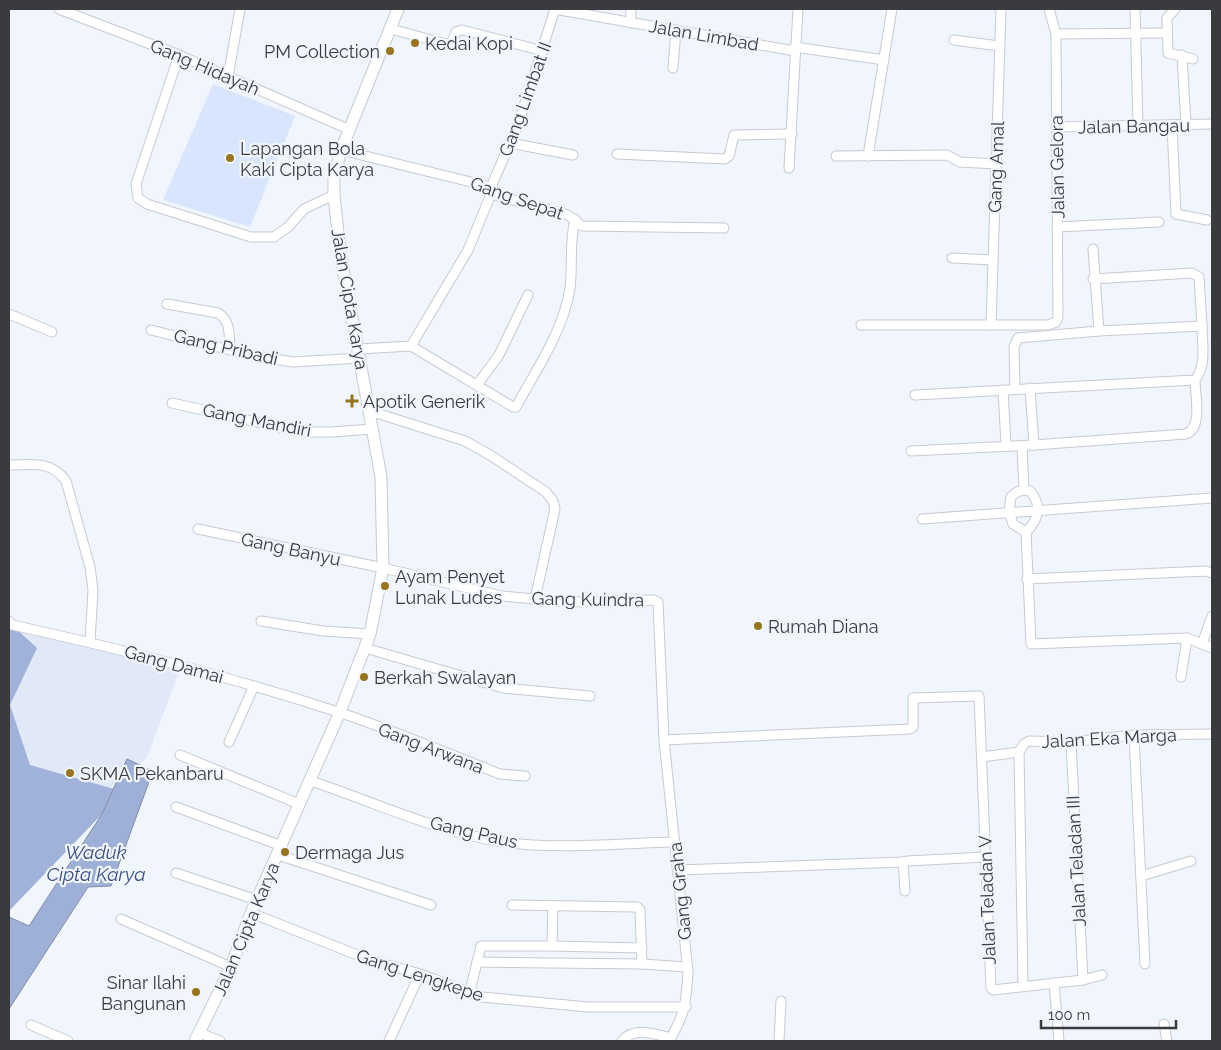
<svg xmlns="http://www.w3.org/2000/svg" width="1221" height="1050" font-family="Raleway,sans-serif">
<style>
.built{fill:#e1e8f7}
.green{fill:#d9e5fd}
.forest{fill:#a0b2d9}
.water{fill:#9eb0d7;stroke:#808da9}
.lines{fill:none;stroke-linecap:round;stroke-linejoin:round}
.minor-casing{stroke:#c6cad2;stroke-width:11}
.major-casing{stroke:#c6cad2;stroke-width:13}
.minor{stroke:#fff;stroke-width:9}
.major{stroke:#fff;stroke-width:11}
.poi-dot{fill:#97741d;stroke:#f1f5fd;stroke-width:2}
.labels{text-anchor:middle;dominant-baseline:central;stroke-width:4.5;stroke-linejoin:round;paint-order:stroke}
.street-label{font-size:18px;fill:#3a3b3f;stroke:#f1f5fd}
.poi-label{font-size:18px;fill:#3a3b3f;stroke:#f1f5fd;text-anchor:start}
.water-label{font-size:19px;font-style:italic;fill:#395083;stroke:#f1f5fd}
</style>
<rect width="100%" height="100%" fill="#f1f5fd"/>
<!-- built -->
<path class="built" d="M9 624 180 669 147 757 114 789 102 814 9 911Z"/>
<!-- green -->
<path class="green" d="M213 84 295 116 250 227 163 200Z"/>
<!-- forest -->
<path class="forest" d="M9 619 12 625 37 648 10 705 30 765 114 789 102 814 9 911Z"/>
<!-- water -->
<path class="water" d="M127 759 153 771 111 886 88 887 9 1009V917L29 926 102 814Z"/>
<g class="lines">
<!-- minor casing -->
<g class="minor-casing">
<g id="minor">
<path d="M59 9 179 55 348 129"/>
<path d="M554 9 795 51"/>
<path d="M1135 9 1138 125"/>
<path d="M1175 9 1167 18 1168 53 1193 59"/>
<path d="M631 23V9"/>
<path d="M391 29 446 44 452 42 456 32 462 30 543 51"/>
<path d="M1056 34 1167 33"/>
<path d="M954 40 999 46"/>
<path d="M795 47 884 60"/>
<path d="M179 55 136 184 138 198 147 204 251 237H274L288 227 304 209 334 195"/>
<path d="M1182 55 1186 125"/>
<path d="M673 68 676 30"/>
<path d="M228 77 240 9"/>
<path d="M1172 125 1176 214 1207 220"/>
<path d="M1056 127 1212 124"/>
<path d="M510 143 573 155"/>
<path d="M341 150 491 187V194L568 215 582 226 724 228"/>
<path d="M617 154 725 159 729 156 734 135 792 134"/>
<path d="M836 156 947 155 960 162 996 164"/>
<path d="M868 156 892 9"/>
<path d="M789 168 798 9"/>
<path d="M491 187 518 125 555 9"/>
<path d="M1057 227 1159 222"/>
<path d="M1093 249 1099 331"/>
<path d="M952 258 993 260"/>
<path d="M1093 279 1192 273 1199 277 1202 326"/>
<path d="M167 304 218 313C231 321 229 335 230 350"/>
<path d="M9 314 52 332"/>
<path d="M861 325H1048L1056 322 1058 317 1056 34 1049 9"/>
<path d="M991 325 1001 9"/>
<path d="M151 330 254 356 293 362 361 358"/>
<path d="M411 346 468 250 491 194"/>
<path d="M359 349 411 346 513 407H516C536 370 564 330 570 288 573 265 569 243 575 219"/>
<path d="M477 385 499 355 528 295"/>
<path d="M1030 388 1034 445"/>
<path d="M1015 389 1014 347 1018 338 1099 331 1202 326C1202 343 1207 365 1195 380"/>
<path d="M1003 390 1006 445"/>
<path d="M172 403 301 432H331L373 429"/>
<path d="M370 411 465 441 490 455 546 492 553 501 555 509 535 599"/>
<path d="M1022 446 1024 490"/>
<path d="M911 451 1034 445 1186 434C1203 428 1195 395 1195 380L915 395"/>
<path d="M9 465C32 465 51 460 66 481L90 567 93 590 90 642"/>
<path d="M1024 490 1030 491C1042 505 1039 520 1026 532L1013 524 1009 512 1011 497 1017 492Z"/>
<path d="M922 519 1212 498"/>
<path d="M198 529 383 568 502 596 567 602 653 600 658 602 664 740 688 972C686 1004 685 1014 669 1041"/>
<path d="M1026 532 1031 644 1187 638 1202 644"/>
<path d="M1027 579 1206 571 1212 573"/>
<path d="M1212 616 1202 644 1212 648"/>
<path d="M9 621 12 625C122 649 231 677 338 712 393 730 446 753 500 774L525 776"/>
<path d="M261 621 323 631 370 634"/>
<path d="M365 648 503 688 590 696"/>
<path d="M1181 677 1187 638"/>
<path d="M1134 735 1145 964"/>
<path d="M664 740 910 729 913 727V698L979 696 991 988 993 990 1083 980 1102 975"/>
<path d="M229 742 254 686"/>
<path d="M1071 742 1083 980"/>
<path d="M1019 752 1023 985"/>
<path d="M180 755 299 804"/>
<path d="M982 757 1019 752 1024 744 1029 741 1071 742 1134 735 1212 734"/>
<path d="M311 781C374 802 437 832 503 842 555 850 622 843 675 842"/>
<path d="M176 807 282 846"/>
<path d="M278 855 431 905"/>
<path d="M678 870 903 862"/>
<path d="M176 873 257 900"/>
<path d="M1141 876 1191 861"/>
<path d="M905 891 903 862 907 861 985 857"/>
<path d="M512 905 637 907 640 910 642 964"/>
<path d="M251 913 370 960 420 974 482 997 588 1007H686"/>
<path d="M121 919 231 967"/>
<path d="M552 946 642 948"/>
<path d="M477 962 642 964 687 967"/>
<path d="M1054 983 1059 1041"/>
<path d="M470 991 481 946H552L553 906"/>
<path d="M1164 1024 1167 1041"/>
<path d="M31 1025 68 1041"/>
<path d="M200 1033 220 1041"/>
<path d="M389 1041 420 974"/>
<path d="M622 1041C635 1026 653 1034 671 1038"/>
<path d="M779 1041 781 1001"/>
</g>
</g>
<!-- major casing -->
<g class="major-casing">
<path id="major" d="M195 1041 231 967 251 913 340 712 370 634 383 568 381 477 340 252 334 195V178L341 150 398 9"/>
</g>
<!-- minor -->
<use href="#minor" class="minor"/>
<!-- major -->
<use href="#major" class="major"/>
</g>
<!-- markers -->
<g class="poi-dot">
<circle cx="415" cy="43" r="5"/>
<circle cx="390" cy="51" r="5"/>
<circle cx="230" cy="158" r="5"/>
<path d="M349.5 393.5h5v5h5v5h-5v5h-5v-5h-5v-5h5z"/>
<circle cx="385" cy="586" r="5"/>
<circle cx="758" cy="626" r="5"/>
<circle cx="364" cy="677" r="5"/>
<circle cx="70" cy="773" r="5"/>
<circle cx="285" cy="852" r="5"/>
<circle cx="196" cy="992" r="5"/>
</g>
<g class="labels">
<!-- street labels -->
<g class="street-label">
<text transform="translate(704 35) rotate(10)">Jalan Limbad</text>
<text transform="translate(205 67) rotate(23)">Gang Hidayah</text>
<text transform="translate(525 99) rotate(-70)">Gang Limbat II</text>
<text transform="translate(1134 126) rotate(-1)">Jalan Bangau</text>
<text transform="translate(996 167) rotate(-88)">Gang Amal</text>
<text transform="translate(1057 167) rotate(-91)">Jalan Gelora</text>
<text transform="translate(517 198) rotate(19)">Gang Sepat</text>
<text transform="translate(350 299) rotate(80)">Jalan Cipta Karya</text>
<text transform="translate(226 347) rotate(13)">Gang Pribadi</text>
<text transform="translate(257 420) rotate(11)">Gang Mandiri</text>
<text transform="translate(291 549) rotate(12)">Gang Banyu</text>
<text transform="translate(588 599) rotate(1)">Gang Kuindra</text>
<text transform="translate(174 664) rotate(15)">Gang Damai</text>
<text transform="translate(1109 738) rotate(-3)">Jalan Eka Marga</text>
<text transform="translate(431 748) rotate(21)">Gang Arwana</text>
<text transform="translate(474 832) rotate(13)">Gang Paus</text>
<text transform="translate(1076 861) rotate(-93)">Jalan Teladan III</text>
<text transform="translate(680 891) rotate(-96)">Gang Graha</text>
<text transform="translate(987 900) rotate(-92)">Jalan Teladan V</text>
<text transform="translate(246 929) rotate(-67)">Jalan Cipta Karya</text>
<text transform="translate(420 975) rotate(18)">Gang Lengkepe</text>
</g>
<!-- poi labels -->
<g class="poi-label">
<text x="425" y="43">Kedai Kopi</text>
<text x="380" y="51" text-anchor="end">PM Collection</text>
<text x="240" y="148">Lapangan Bola<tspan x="240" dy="21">Kaki Cipta Karya</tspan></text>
<text x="363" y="401">Apotik Generik</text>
<text x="395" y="576">Ayam Penyet<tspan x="395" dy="21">Lunak Ludes</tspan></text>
<text x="768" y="626">Rumah Diana</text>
<text x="374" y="677">Berkah Swalayan</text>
<text x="80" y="773">SKMA Pekanbaru</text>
<text x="295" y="852">Dermaga Jus</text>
<text x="186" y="982" text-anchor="end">Sinar Ilahi<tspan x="186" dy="21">Bangunan</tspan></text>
</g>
<!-- water labels -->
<g class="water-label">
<text x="96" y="852">Waduk<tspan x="96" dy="22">Cipta Karya</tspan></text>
</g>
</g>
<!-- border -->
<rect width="1221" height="1050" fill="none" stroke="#3a3b3f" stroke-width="20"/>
<!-- scale -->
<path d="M1041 1020v8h135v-8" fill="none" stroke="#3a3b3f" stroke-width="2.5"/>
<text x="1048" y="1020" font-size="15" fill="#3a3b3f" stroke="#f1f5fd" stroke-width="4" paint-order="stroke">100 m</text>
</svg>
